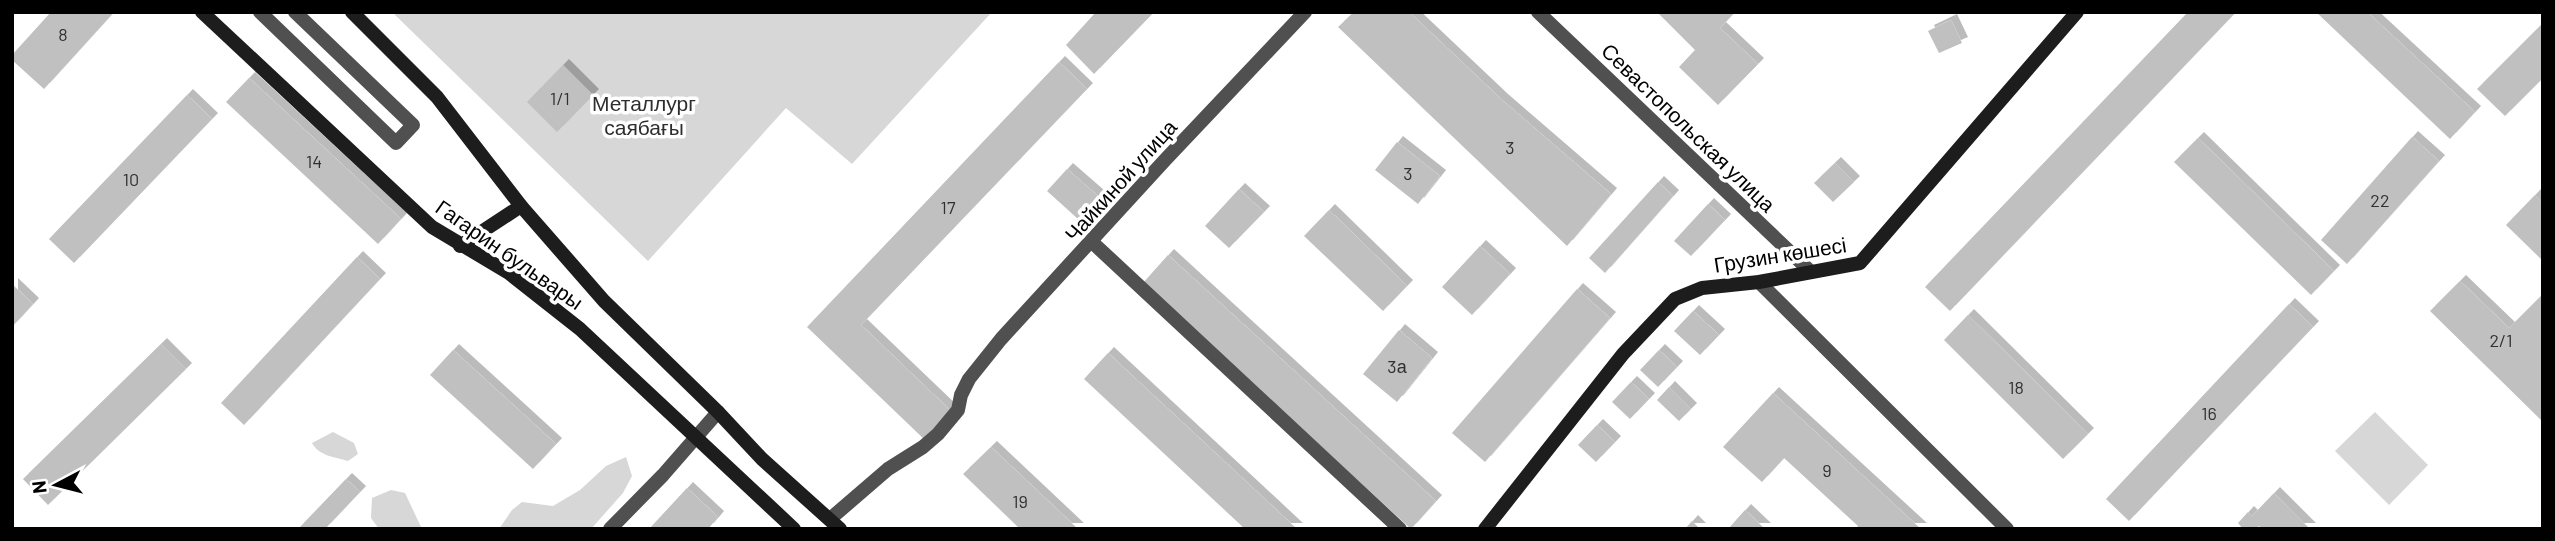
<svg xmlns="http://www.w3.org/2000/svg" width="2555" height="541" font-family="Barlow,sans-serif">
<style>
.green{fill:#d7d7d7}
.building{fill:#c0c0c0;filter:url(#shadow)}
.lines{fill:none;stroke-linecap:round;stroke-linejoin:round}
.street{stroke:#505050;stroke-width:14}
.secondary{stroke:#1d1d1d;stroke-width:14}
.labels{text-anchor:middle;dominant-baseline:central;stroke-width:7;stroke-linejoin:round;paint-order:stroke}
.number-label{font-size:18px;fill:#303030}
.park-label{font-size:21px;fill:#2e2e2e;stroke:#fff}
.street-label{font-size:21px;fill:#000;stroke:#fff}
</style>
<defs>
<filter id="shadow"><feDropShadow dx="6" dy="-6" stdDeviation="0" flood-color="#0004"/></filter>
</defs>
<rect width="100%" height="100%" fill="#fff"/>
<!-- green -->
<g class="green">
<path d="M392 12H992L852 164 786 108 648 261Z"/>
<path d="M2375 412 2428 465 2389 505 2335 451Z"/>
<path d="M333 432 354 443 358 454 348 461C335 457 319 456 312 443Z"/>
<path d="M626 457 632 476 623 493 591 529H499L512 510 522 502 553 506 580 490 606 466Z"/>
<path d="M391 490 405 493 422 529H379L371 518 372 498Z"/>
</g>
<!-- building -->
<g class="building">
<path d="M51 12H114L44 89 12 60V55Z"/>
<path d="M1096 12H1154L1094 74 1066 45Z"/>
<path d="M1354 12H1409L1502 100 1611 194 1567 246 1338 27Z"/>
<path d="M1661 12H1735L1720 28 1758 64 1718 105 1679 67 1695 50 1659 14Z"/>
<path d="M2188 12H2236L1950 311 1925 287Z"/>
<path d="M2316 12H2367L2475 112 2450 139Z"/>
<path d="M1951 20 1962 43 1939 53 1928 31Z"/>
<path d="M2543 23V78L2505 116 2477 89Z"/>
<path d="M1059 62 1087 89 861 325 953 413 926 441 807 327Z"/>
<path d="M563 65 593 95 557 132 527 102Z"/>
<path d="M249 78 401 219 378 244 226 102Z"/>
<path d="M187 95 212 119 74 263 49 239Z"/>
<path d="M2412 137 2439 161 2347 264 2321 240Z"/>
<path d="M2198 138 2334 271 2311 295 2174 162Z"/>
<path d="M1397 142 1440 176 1418 204 1375 170Z"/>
<path d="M1835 163 1854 182 1833 202 1814 183Z"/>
<path d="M1067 169 1098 196 1078 219 1047 191Z"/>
<path d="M1658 182 1673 196 1605 273 1589 258Z"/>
<path d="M1239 189 1264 212 1229 248 1205 226Z"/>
<path d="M2535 195 2543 203V261L2506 225Z"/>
<path d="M1708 204 1725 220 1691 256 1674 241Z"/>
<path d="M1329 210 1407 286 1383 311 1304 236Z"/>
<path d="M1480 246 1510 274 1472 315 1442 287Z"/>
<path d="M1168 255 1436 501 1411 529 1143 283Z"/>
<path d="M357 257 380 279 244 425 221 403Z"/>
<path d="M2460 281 2509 328 2543 294V422L2430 311Z"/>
<path d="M12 284 33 304 12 327Z"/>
<path d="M1577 289 1610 318 1485 462 1452 433Z"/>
<path d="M2289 304 2313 327 2129 521 2106 499Z"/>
<path d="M1693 311 1719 335 1700 355 1674 331Z"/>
<path d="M1968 315 2088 434 2063 459 1944 340Z"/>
<path d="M1399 330 1432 358 1397 402 1363 374Z"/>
<path d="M161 344 186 369 48 505 23 479Z"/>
<path d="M453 350 556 444 533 469 430 375Z"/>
<path d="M1659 350 1677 367 1658 387 1640 370Z"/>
<path d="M1108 353 1297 529H1245L1084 379Z"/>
<path d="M1631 382 1649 399 1630 419 1612 402Z"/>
<path d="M1669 387 1691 409 1679 421 1657 400Z"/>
<path d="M1773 393 1921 529H1855L1858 526 1784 458 1762 482 1723 447Z"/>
<path d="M1597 425 1615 442 1596 462 1578 445Z"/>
<path d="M991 447 1078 529H1020L963 474Z"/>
<path d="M346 479 360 492 325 529H298Z"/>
<path d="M687 488 718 517 708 529H649Z"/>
<path d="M2274 493 2310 529H2262L2259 526 2256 529H2243L2238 523 2248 512 2252 516Z"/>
<path d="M1745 510 1765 529H1728Z"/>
<path d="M1692 521 1700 529H1685Z"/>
</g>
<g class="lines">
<!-- street -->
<g class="street">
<path d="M260 12 396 143 413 125 295 12"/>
<path d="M1538 12 1811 272"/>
<path d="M1092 242 1400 529"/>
<path d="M1759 282 2007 529"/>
<path d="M830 519 888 469 923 447 938 434 958 410 961 395 969 379 1001 339 1165 160 1305 12"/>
<path d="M610 529 663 475 718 412"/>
</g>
<!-- secondary -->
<g class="secondary">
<path d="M202 12 432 227 509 273 580 329 794 529"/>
<path d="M352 12 437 97 521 206 604 301 718 412 762 459 840 529"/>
<path d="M460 246 521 206"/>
<path d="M1485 529 1623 354 1675 299 1702 288 1759 282 1860 263 2077 12"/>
</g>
</g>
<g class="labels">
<!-- number labels -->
<g class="number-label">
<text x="63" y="34">8</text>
<text x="560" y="98">1/1</text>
<text x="1510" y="147">3</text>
<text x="314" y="161">14</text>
<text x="1408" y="173">3</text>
<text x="131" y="179">10</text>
<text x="2380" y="200">22</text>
<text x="948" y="207">17</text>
<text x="2501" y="340">2/1</text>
<text x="1397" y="366">3а</text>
<text x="2016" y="387">18</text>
<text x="2209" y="413">16</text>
<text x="1827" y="470">9</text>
<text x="1020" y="501">19</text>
</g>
<!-- park labels -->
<g class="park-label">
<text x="644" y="102">Металлург<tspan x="644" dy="24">саябағы</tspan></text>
</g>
<!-- street labels -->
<g class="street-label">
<text transform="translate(1689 127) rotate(44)">Севастопольская улица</text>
<text transform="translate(1120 180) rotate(-48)">Чайкиной улица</text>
<text transform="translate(510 254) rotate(35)">Гагарин бульвары</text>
<text transform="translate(1780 254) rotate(-9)">Грузин көшесі</text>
</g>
</g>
<!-- border -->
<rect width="2555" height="541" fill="none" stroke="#000000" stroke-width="28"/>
<!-- north arrow -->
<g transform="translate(56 485) rotate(263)" stroke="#ffffff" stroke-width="5" paint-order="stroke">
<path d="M0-5L12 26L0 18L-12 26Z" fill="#000000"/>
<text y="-10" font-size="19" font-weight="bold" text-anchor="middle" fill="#000000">N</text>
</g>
</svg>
